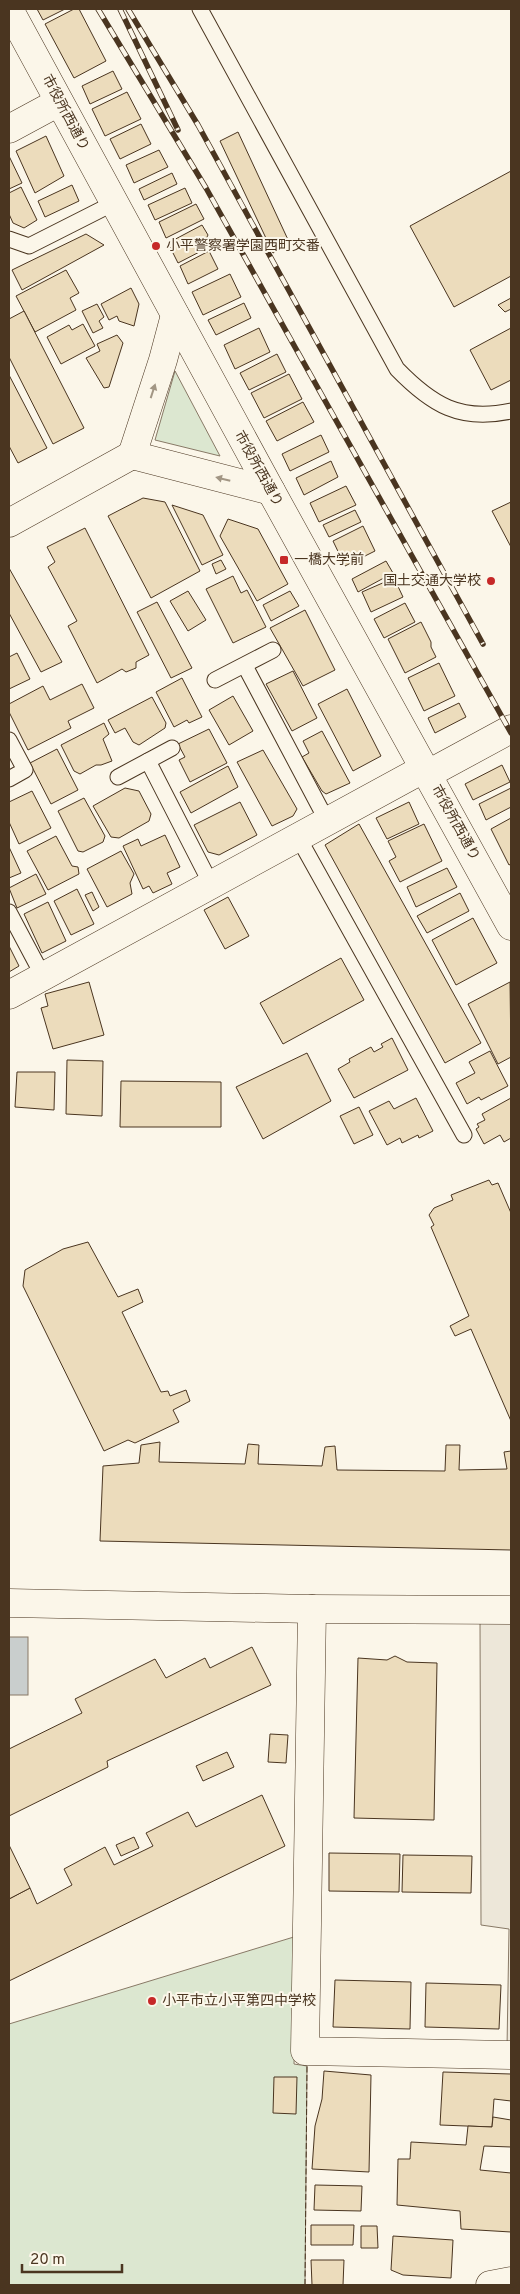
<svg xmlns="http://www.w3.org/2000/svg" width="520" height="2294" font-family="Overpass,'Noto Sans JP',sans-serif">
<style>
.green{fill:#dce7d0;stroke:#887966}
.parking{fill:#ede7d9;stroke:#887966}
.water{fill:#c9cecd;stroke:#887966}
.building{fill:#ecdcbc;stroke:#4a3520}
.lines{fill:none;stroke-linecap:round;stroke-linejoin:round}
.service-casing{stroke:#4a3520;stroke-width:17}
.minor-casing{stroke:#4a3520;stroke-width:29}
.tertiary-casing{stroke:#4a3520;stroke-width:29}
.service{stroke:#fbf6e9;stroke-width:15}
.minor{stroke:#fbf6e9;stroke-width:28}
.tertiary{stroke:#fbf6e9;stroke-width:28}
.rail-casing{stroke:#4a3520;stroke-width:5.5}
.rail{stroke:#fbf6e9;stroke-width:4;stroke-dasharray:11;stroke-linecap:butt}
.fence{stroke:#4a3520;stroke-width:1;stroke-dasharray:6 2.5;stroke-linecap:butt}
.oneway{fill:#a29684}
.poi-dot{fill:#c62828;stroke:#fbf6e9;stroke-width:2}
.labels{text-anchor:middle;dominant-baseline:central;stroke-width:4;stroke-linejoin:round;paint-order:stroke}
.street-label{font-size:14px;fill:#4a3520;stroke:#fbf6e9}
.poi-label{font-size:14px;fill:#4a3520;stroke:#fbf6e9;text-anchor:start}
</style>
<rect width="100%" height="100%" fill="#fbf6e9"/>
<!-- green -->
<g class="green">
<path d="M175 371 220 456 155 440Z"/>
<path d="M297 1936 294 2064 307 2066 305 2285H9V2024Z"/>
</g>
<!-- parking -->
<path class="parking" d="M480 1619H511V2048H507L509 1929 481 1925Z"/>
<!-- water -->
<rect class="water" x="9" y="1637" width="19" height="58"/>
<!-- building -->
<g class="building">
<path d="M37 9H65L43 20Z"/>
<path d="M74 9H79L106 61 74 78 45 24Z"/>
<path d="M113 71 122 89 90 104 82 86Z"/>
<path d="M127 92 141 119 105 136 92 109Z"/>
<path d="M141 124 151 144 120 159 110 139Z"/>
<path d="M238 132 290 244 273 253 220 141Z"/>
<path d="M46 136 64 176 35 193 16 151Z"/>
<path d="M159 150 168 167 134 183 126 165Z"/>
<path d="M9 156 22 183 9 189Z"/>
<path d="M511 171V276L454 307 410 226Z"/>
<path d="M172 173 177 184 144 200 139 189Z"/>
<path d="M72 185 79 201 45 217 38 201Z"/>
<path d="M21 187 37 220 24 228 13 223 9 214V193Z"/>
<path d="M185 188 192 203 155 220 148 205Z"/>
<path d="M196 204 204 219 166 238 159 222Z"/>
<path d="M202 225 208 235 205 241 209 247 178 263 168 243Z"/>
<path d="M86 234 104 245 22 290 12 270Z"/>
<path d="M209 251 218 269 188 284 180 266Z"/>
<path d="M66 270 79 293 70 298 76 310 35 332 16 296Z"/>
<path d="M230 274 241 297 203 315 192 292Z"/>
<path d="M131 288 139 304 134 326 119 321 117 316 109 320 101 304Z"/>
<path d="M511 298V309L505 312 498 305Z"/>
<path d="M244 303 251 318 216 335 208 320Z"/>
<path d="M97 304 104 317 99 321 103 328 93 333 82 311Z"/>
<path d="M24 311 84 428 53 444 9 357V319Z"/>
<path d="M83 324 95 346 61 364 47 337 69 325 72 330Z"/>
<path d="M259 328 270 352 235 369 224 345Z"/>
<path d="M511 328V380L491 390 470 350Z"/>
<path d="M117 335 123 343 109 387 104 388 86 358 100 351 97 344Z"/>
<path d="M277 354 286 372 249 390 240 373Z"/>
<path d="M289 374 302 399 264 418 251 393Z"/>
<path d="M9 375 47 448 18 463 9 446Z"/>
<path d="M303 402 314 422 277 441 266 421Z"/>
<path d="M321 435 329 452 290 471 282 454Z"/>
<path d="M331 461 338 477 304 495 296 478Z"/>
<path d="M346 486 356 505 319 522 310 503Z"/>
<path d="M143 498 165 502 200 571 151 598 108 516Z"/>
<path d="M511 502V547L492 511Z"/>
<path d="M172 505 203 515 223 555 202 565Z"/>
<path d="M355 510 361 522 329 537 323 525Z"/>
<path d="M228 519 258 529 288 584 257 601 220 536Z"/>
<path d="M363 526 375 551 345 566 333 541Z"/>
<path d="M85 528 149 655 136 662V668L126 672 122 669 97 683 68 626 77 621 48 567 55 562 47 547Z"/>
<path d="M221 560 226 569 216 574 212 564Z"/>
<path d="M386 561 393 573 358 592 352 579Z"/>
<path d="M9 568 62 662 41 672 9 613Z"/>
<path d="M233 576 241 593 247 590 266 627 233 643 206 589Z"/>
<path d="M394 578 403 597 371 612 362 592Z"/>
<path d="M188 591 206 620 188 631 170 601Z"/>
<path d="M290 591 299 606 271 621 263 605Z"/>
<path d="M157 602 192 668 171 678 137 612Z"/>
<path d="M405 603 415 622 384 638 374 619Z"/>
<path d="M305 610 335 670 303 686 270 628Z"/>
<path d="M421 622 431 642V647L436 657 405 673 388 639Z"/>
<path d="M17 653 30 679 9 689V657Z"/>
<path d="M439 663 455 696 424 711 408 678Z"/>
<path d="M293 671 317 718 292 731 266 684Z"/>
<path d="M182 678 202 717 189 723 187 720 174 727 156 692Z"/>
<path d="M82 684 94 708 68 721 71 728 28 750 9 712V704L43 686 50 700Z"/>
<path d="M347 689 381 756 353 771 318 704Z"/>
<path d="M233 696 253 731 229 745 209 710Z"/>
<path d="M152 697 166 723 165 728 139 745 133 742 125 728 115 733 108 720Z"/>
<path d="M459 703 466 717 435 733 428 718Z"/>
<path d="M104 723 109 734 103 739 112 761 101 765H96L80 774 74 771 61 745Z"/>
<path d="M209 729 227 763 190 782 179 760 185 757 178 744Z"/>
<path d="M322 731 350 783 326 794 322 791 302 757 309 753 303 741Z"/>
<path d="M57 749 78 790 51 804 30 763Z"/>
<path d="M263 750 297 809 293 816 272 826 237 762Z"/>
<path d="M502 765 510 782 473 800 465 784Z"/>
<path d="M228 766 238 787 191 813 180 792Z"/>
<path d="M125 788 139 791 151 814 149 821 119 838 111 837 93 806Z"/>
<path d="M511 788V807L486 820 479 804Z"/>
<path d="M32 791 51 828 19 844 9 822V802Z"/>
<path d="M84 798 105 836 103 842 83 852 78 851 58 811Z"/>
<path d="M240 802 257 835 219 855 208 852 194 825Z"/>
<path d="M409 802 419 824 387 839 376 818Z"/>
<path d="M511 818V864L509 865 491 829Z"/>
<path d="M359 824 481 1043 445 1063 325 845Z"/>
<path d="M424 824 442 861 400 882 389 861 396 857 388 841Z"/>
<path d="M165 835 180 867 167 873 172 884 153 893 149 886 143 889 123 846 138 839 141 846Z"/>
<path d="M56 836 72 866 78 867 79 874 48 890 27 851Z"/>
<path d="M9 847 21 873 9 878Z"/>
<path d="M121 851 134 874 130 883 132 894 107 907 87 869Z"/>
<path d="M447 868 457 887 416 907 407 887Z"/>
<path d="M36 874 46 894 17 908 9 888Z"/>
<path d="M77 889 94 924 71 935 54 901Z"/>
<path d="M92 892 99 907 93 911 85 895Z"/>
<path d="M460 893 469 911 427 933 417 916Z"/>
<path d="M228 897 249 936 225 949 204 910Z"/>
<path d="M48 902 66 941 42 953 24 914Z"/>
<path d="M473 918 497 963 456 985 432 940Z"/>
<path d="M9 946 19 966 9 972Z"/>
<path d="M341 958 364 1000 283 1044 260 1003Z"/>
<path d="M89 982 104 1035 53 1049 41 1008 48 1006 45 994Z"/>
<path d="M510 982 511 1057 498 1064 468 1004Z"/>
<path d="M392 1038 408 1070 354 1098 338 1069 350 1062 349 1059 371 1047 374 1052 383 1047 381 1044Z"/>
<path d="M490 1051 508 1086 481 1100 479 1097 467 1104 456 1083 475 1073 469 1062Z"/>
<path d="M307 1053 331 1101 263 1139 236 1087Z"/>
<path d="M67 1060 103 1061 102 1116 66 1114Z"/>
<path d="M17 1072H55L54 1110 15 1107Z"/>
<path d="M121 1081 221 1082V1127H120Z"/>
<path d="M416 1098 433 1131 419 1138 418 1135 402 1143 400 1138 387 1145 369 1111 389 1101 394 1109Z"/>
<path d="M511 1098V1138L504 1142 500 1135 484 1144 476 1129 479 1127 477 1124 485 1120 482 1114Z"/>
<path d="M359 1107 373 1135 354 1144 340 1116Z"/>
<path d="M489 1180 492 1185 498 1183 511 1213V1421L471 1329 455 1336 450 1326 469 1316 431 1227 434 1225 429 1215 434 1208 453 1200 451 1195Z"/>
<path d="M88 1242 118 1297 138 1289 143 1302 122 1312 161 1392 168 1391 170 1396 186 1390 190 1401 173 1410 179 1422 135 1443 128 1440 104 1451 23 1286 25 1270 63 1249Z"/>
<path d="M160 1442 159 1462 245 1464 248 1444 259 1445 258 1464 322 1466 325 1447 335 1446 337 1470 445 1471 446 1445H460L459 1470 507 1469 504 1452 511 1451V1550L100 1541 103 1466 139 1463 141 1445Z"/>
<path d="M252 1647 271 1685 107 1761 108 1767 9 1816V1749L82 1713 75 1699 155 1659 166 1678 205 1658 210 1668Z"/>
<path d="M395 1656 407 1662 437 1663 434 1820 354 1818 358 1658 387 1660Z"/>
<path d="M270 1734 288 1735 286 1763 268 1762Z"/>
<path d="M227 1752 234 1767 203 1781 196 1766Z"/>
<path d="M262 1795 285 1846 9 1981V1899L30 1888 37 1904 72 1885 64 1869 105 1847 114 1865 153 1846 146 1833 188 1812 196 1827Z"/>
<path d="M134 1837 139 1848 121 1856 116 1845Z"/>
<path d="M9 1845 30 1888 9 1899Z"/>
<path d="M329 1853 400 1854 399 1892 329 1891Z"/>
<path d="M403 1855 472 1856 471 1893 402 1892Z"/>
<path d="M335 1980 411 1982 410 2029 333 2027Z"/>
<path d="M426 1983 501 1985 499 2029 425 2027Z"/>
<path d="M324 2071 371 2075 369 2172 312 2169 315 2126 322 2099Z"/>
<path d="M443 2072 511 2074V2101L494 2099 492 2127 440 2125Z"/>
<path d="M274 2077H297L296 2114 273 2113Z"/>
<path d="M493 2117 511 2120V2147L484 2146 480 2170 511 2173V2232L461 2229 460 2211 397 2205 398 2159H410L411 2142 466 2145 468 2126 492 2127Z"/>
<path d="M315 2185 362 2186 361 2211 314 2210Z"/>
<path d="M311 2225H354L353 2245H311Z"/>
<path d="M361 2226H377L378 2248H361Z"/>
<path d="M393 2236 453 2240 451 2278 403 2275 391 2270Z"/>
<path d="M311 2260H344L343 2285H312Z"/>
</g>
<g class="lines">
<!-- service casing -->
<g class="service-casing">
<g id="service">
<path d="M200 9 397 369C432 405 460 422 511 411"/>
<path d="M9 239 29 246 114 203"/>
<path d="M245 666 327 821"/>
<path d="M215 680 273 650"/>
<path d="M9 740 25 770 9 779"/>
<path d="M148 761 211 884"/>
<path d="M118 777 172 748"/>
<path d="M298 837 464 1135"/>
<path d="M9 912 43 976"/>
</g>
</g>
<!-- minor casing -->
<g class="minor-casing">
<g id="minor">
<path d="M9 129 59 102"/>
<path d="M175 315 163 360 132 455 271 491"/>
<path d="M9 995 425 768"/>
<path d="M9 1603 312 1609 511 1610"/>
<path d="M312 1609 305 2051 511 2055"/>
<path d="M490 2285 511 2281"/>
</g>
</g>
<!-- tertiary casing -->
<g class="tertiary-casing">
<g id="tertiary">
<path d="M9 9 271 491 511 926"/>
<path d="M9 523 132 455"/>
<path d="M428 774 511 729"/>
</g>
</g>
<!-- service -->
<use href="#service" class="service"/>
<!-- minor -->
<use href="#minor" class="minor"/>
<!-- tertiary -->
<use href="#tertiary" class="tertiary"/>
<!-- rail casing -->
<g class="rail-casing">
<g id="rail">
<path d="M98 9 206 188 511 733"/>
<path d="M120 9 178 130"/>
<path d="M128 9 198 125 483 644"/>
</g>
</g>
<!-- rail -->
<use href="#rail" class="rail"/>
<!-- fence -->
<path class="fence" d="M305 2285 307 2066"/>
</g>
<!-- one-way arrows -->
<defs><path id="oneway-solid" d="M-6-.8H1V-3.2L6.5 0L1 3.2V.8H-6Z" transform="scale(1.25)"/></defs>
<g class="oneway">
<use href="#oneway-solid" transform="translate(153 391) rotate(-72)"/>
<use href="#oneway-solid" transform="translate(223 479) rotate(-166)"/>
</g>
<!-- markers -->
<g class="poi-dot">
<circle cx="156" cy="246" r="5"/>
<rect x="279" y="555" width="10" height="10" rx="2.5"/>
<circle cx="491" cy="581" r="5"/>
<circle cx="152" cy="2001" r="5"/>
</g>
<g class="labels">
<!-- street labels -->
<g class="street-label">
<text transform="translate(65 113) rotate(62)">市役所西通り</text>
<text transform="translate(258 469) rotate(61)">市役所西通り</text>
<text transform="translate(455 823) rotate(61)">市役所西通り</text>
</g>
<!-- poi labels -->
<g class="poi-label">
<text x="166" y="246">小平警察署学園西町交番</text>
<text x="294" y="560">一橋大学前</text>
<text x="481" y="581" text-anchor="end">国土交通大学校</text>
<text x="162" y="2001">小平市立小平第四中学校</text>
</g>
</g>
<!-- border -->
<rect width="520" height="2294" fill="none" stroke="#4a3520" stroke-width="20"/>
<!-- scale -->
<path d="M22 2264v8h100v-8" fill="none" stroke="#4a3520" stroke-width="2.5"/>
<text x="30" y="2264" font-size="15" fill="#4a3520" stroke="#fbf6e9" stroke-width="4" paint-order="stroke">20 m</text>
</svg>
